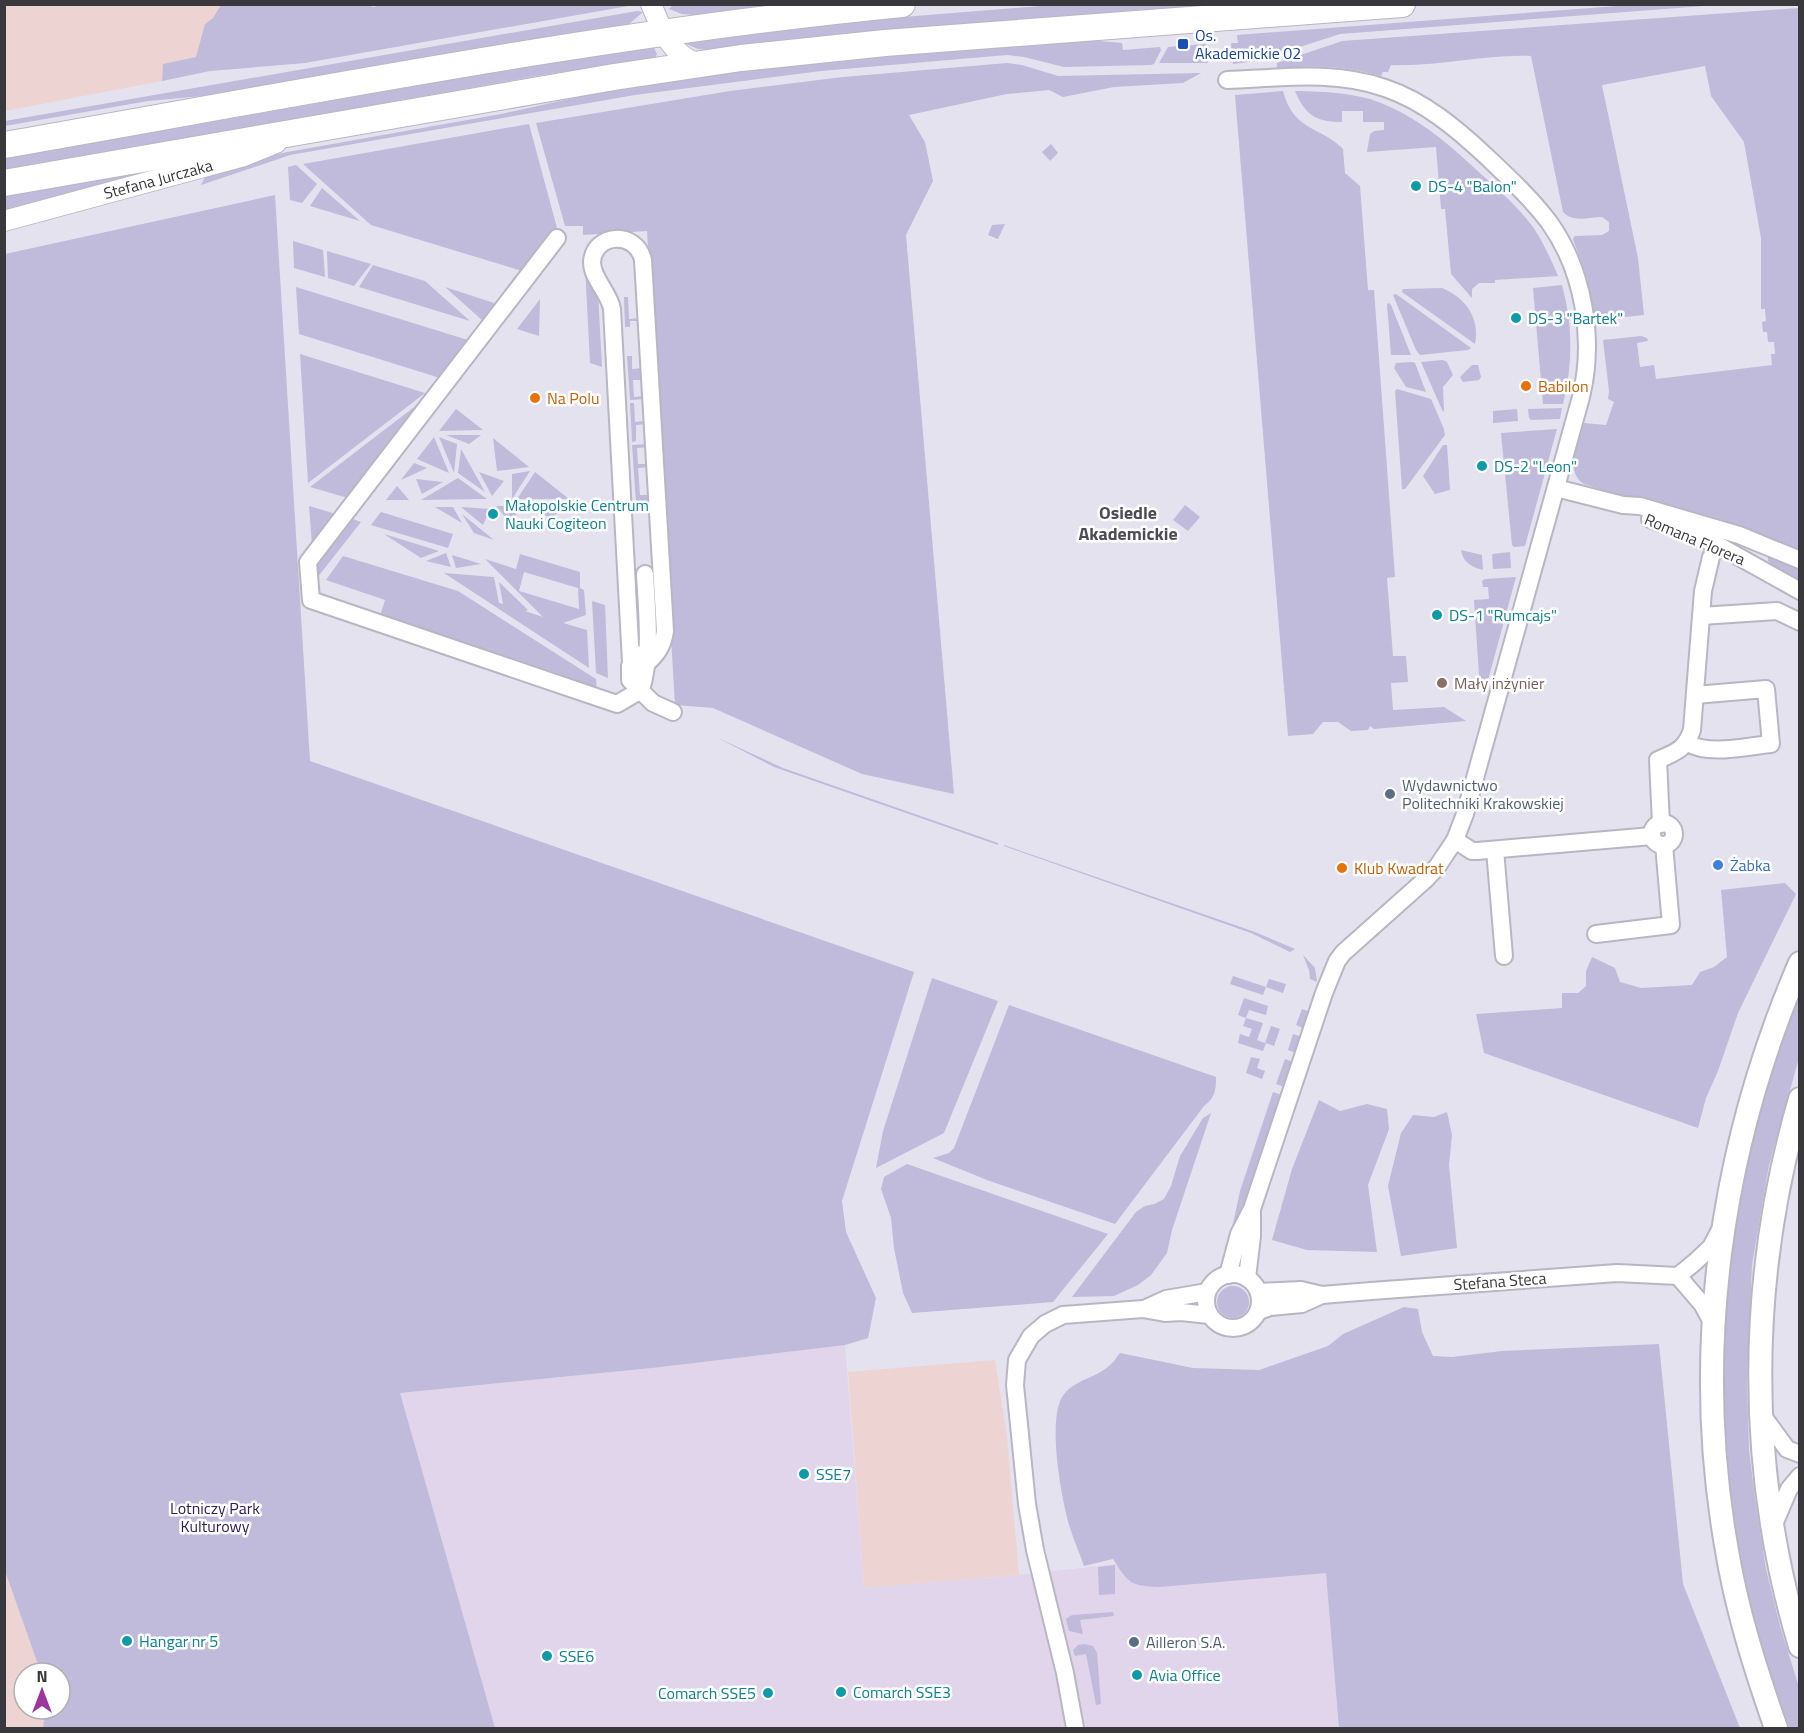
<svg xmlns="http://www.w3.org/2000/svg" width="1804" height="1733" font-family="'Titillium Web',sans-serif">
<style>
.commercial{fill:#e0d5ea}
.industrial{fill:#eed3d3}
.green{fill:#c0badb;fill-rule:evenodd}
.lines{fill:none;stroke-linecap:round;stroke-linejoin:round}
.minor-casing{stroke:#b9b6c3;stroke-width:20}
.tertiary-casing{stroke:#b9b6c3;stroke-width:22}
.secondary-casing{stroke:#b9b6c3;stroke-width:26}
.primary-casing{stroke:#b9b6c3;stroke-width:28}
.minor{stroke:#fff;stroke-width:16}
.tertiary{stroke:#fff;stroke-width:20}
.secondary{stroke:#fff;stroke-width:22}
.primary{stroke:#fff;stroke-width:26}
.transit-dot{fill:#1a4fb4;stroke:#fff;stroke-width:2}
.culture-dot{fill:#0f9aa8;stroke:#fff;stroke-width:2}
.food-dot{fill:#e8710a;stroke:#fff;stroke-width:2}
.education-dot{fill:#8d6e63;stroke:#fff;stroke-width:2}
.service-dot{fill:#5c6f8a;stroke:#fff;stroke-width:2}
.shop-dot{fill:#3f7fe0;stroke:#fff;stroke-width:2}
.labels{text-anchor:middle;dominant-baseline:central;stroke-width:5;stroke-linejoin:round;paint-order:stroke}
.transit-label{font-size:16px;fill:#164399;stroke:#fff;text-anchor:start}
.street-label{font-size:16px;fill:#39383d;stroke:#fff}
.culture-label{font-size:16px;fill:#0d838f;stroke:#fff;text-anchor:start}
.food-label{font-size:16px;fill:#c56008;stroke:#fff;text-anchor:start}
.education-label{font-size:16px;fill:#785e54;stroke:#fff;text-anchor:start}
.service-label{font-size:16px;fill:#4e5e75;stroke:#fff;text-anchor:start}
.shop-label{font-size:16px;fill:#366cbe;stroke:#fff;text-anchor:start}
.park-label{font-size:16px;fill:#322059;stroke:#fff}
.neighbourhood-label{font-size:18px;font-weight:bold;fill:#4d4b56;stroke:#fff}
</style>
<rect width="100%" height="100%" fill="#e4e2ef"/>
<!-- commercial -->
<path class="commercial" d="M845 1345 864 1588 1019 1575 1117 1564 1326 1572 1341 1728H495L399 1393 652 1368Z"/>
<!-- industrial -->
<g class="industrial">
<path d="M5 5H221L214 18 205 24 197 57 163 64 162 81 5 111Z"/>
<path d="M995 1360 1007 1437 1019 1575 864 1588 848 1372Z"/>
<path d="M4 1568 41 1673H24V1709H45L43 1728H5Z"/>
</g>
<!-- green -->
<g class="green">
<path d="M371 4 372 7 386 4 634 5 305 63 210 71 162 81 163 64 196 57 205 24 213 18 221 5Z"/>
<path d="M686 4 784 5 694 15 682 14 669 9 672 6Z"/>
<path d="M1052 5H1217L882 30 708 50 698 49 684 43V41L829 23Z"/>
<path d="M1630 5H1717L1340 34 1256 61 1233 64 1231 43H1238L1237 35Z"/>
<path d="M1799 8V551L1584 484C1563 471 1579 441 1584 423L1606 425 1614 402 1608 399 1609 391 1603 340 1641 336 1647 338 1648 341 1637 343 1640 367 1654 365 1656 379 1772 365 1771 354H1775L1774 342H1768L1767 332H1763L1762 322 1766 321 1765 309H1761V238L1744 142 1711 96 1705 66 1602 85 1638 258 1644 315 1596 320 1587 278 1573 239 1575 236 1602 235 1609 231V222L1602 217C1589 217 1573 223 1563 212L1531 56C1484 54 1438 67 1391 65L1388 72H1383L1381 76C1341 65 1317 66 1277 68V63L1342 41Z"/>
<path d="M637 11 643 12 628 25 225 94 148 101 5 126V121Z"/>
<path d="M1088 40 1122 43 1123 50 1160 47 1161 50 1154 64 1151 65 1064 67 1024 57 1007 55 821 71 635 95 290 155 201 185 206 175 282 153 501 114 632 85 825 60Z"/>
<path d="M1206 44 1208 63H1159L1168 47Z"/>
<path d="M653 46 657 54 655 58 543 75 5 170V158L540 64Z"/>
<path d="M1007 63 1022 65 1058 76 1201 73 1183 83 1114 87 1063 97 1049 90 1007 94 909 115 925 142 933 181 906 235 954 794 862 774 713 708 675 705 647 231 583 235V226H565L536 123 730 91 843 77Z"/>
<path d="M1283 91C1294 132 1319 125 1343 149L1345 173 1360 186 1368 290H1374L1395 577 1387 578 1393 656H1406L1408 682 1391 683 1393 710 1444 707 1466 721 1374 729 1370 726 1368 730 1351 731 1338 722H1323L1313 734 1288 736 1235 95Z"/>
<path d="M1295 91C1325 92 1354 92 1381 103 1421 119 1451 146 1482 175 1500 191 1518 207 1533 227 1543 242 1551 259 1558 276L1495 280V283H1479L1472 289V298L1451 274 1445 209H1441L1436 147 1367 152 1370 134 1374 131 1384 130V122H1363V111H1342V122C1316 122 1305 115 1295 91Z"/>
<path d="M529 124 557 228 522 271 371 225 303 164Z"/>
<path d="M1051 144 1058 153 1050 161 1042 152Z"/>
<path d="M181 163 5 215V194Z"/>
<path d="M296 165 317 184 302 203 290 200 288 167Z"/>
<path d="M322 188 360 221 310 206Z"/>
<path d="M275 195 310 761 914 972 842 1201 846 1232 876 1298 868 1338 845 1345 652 1368 400 1393 495 1728H43L45 1709H60V1673H41L4 1568 5 254Z"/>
<path d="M1005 224 998 239 988 235 992 225Z"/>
<path d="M293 241 323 250 325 277 294 268Z"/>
<path d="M327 251 371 264 354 286 328 278Z"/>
<path d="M373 265 425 281 470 321 359 287Z"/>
<path d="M585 266 598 293 602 367 590 363Z"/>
<path d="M1562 285C1573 325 1573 364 1563 404H1543L1533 288Z"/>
<path d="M296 287 468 340 440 378 299 334Z"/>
<path d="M445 287 497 304 483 321Z"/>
<path d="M1442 288C1466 298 1480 318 1475 344L1402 292 1403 289Z"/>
<path d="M1396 294 1471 348 1468 350 1420 355 1416 350 1393 295Z"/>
<path d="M624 297H628L629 319 640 318V321H630V327H625Z"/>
<path d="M540 299 539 336 517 329Z"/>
<path d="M1389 303 1391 305 1411 355H1391L1387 304Z"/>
<path d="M300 354 425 393 308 483Z"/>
<path d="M627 356H632V369L643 368 644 380H633L634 397 645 396V399L630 400Z"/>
<path d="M1443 360 1447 362 1453 375 1443 387 1444 411 1443 412 1421 362Z"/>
<path d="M1412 362 1415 363 1426 392 1406 387 1394 368 1396 363Z"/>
<path d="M1472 365H1478L1481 377 1479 380 1463 382 1460 377Z"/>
<path d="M1397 389 1431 399 1444 429 1445 435 1405 489H1402L1395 391Z"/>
<path d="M422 401 348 498 310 487Z"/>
<path d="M630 403H634L635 422 646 421 647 424 636 425V441L632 442Z"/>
<path d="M1562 408 1560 419 1531 420 1529 418 1528 409Z"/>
<path d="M456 409 483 430 439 431Z"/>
<path d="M1517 409 1518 421 1493 423V411Z"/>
<path d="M1557 429 1525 546 1514 547 1512 545 1501 433Z"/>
<path d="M446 435H481L469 444Z"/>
<path d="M434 437 449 473 417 459Z"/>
<path d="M439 437 457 444 454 473Z"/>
<path d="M493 438 529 467 497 471Z"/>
<path d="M648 444V447L637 448 638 464H649V467L638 468 640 495H651V505L629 506V503H636L632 445Z"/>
<path d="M1443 445H1447L1450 490 1435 494 1423 476Z"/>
<path d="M461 449 485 492 458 473Z"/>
<path d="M414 463 427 468 401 480Z"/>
<path d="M530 471 512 499V474Z"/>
<path d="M479 472 504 481 492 496Z"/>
<path d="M535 472 569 499H517Z"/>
<path d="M458 478 487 499 421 500Z"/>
<path d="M416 479 443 482 422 494Z"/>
<path d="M397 486 409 500H386Z"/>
<path d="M1185 505 1200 517 1188 531 1173 520Z"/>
<path d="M309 506 336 514 312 545Z"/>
<path d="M496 506H526L509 521Z"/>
<path d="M534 506H571L549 518Z"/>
<path d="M436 507H453L462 523 435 507Z"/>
<path d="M461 507 490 509 483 525Z"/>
<path d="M381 512 453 534 448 548 371 525Z"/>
<path d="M462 514 494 540 474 533Z"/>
<path d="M350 518 361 522 317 578 313 567Z"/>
<path d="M384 534 439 551 421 558Z"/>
<path d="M1461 550 1482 555 1483 570C1472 567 1463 563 1461 550Z"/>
<path d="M1510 552 1511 568 1493 569 1492 554Z"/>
<path d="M446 553 451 567 426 561Z"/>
<path d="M520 554 580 572V588L584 590 586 615 563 623 587 630 589 668 444 573 494 577 499 603 503 604 499 582 528 610 525 611 543 617 485 559 516 569ZM524 572 578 588 579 609 519 591Z"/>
<path d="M452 555 481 564 456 568Z"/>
<path d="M343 556 458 591 596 679 597 694 379 619 385 600 326 580Z"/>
<path d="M1768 557 1777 558 1799 569V580L1771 564 1768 561Z"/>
<path d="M1516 577 1484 695 1479 675 1474 600 1489 599 1488 587H1483L1482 581 1485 579Z"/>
<path d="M592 601 605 605 608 678 596 673Z"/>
<path d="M716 737 783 768 998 843V845L774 767Z"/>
<path d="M1004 845 1255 932 1295 949 1290 952 1251 933 1004 846Z"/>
<path d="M1785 883 1796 894 1738 1013 1718 1071 1706 1098 1698 1128 1484 1053 1476 1014 1562 1008V993H1578L1586 986V971L1592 957 1615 968 1620 982 1641 988 1692 985 1700 972 1714 967 1727 957 1721 890Z"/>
<path d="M1303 955 1315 968 1317 982 1310 979 1309 970Z"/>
<path d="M1233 976 1266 987 1269 979 1286 984 1283 993 1266 987 1263 995 1230 984Z"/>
<path d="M932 978 998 1001 944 1133 876 1168 883 1131Z"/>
<path d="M1799 993V1058L1769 1165 1752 1265 1747 1381 1749 1450 1755 1498 1766 1569 1780 1626 1799 1687V1728H1790C1718 1547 1708 1348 1747 1157 1759 1101 1779 1047 1799 993Z"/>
<path d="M1244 998 1268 1006 1266 1015 1249 1010 1246 1018 1263 1023 1257 1040 1265 1043 1271 1026 1280 1029 1274 1046 1266 1043 1263 1051 1238 1043 1240 1034 1249 1037 1252 1029 1243 1026 1246 1018 1238 1015Z"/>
<path d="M1009 1005 1216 1077C1216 1090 1215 1098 1204 1106L1115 1224 987 1180 933 1158 949 1153 954 1148Z"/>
<path d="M1302 1009 1310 1012 1305 1029 1296 1025Z"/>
<path d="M1293 1034 1302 1037 1296 1053 1288 1050Z"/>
<path d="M1251 1057 1260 1059 1257 1068 1265 1071 1262 1079 1246 1073Z"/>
<path d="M1285 1059 1293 1062 1284 1087 1276 1084Z"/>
<path d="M1273 1092 1282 1095 1235 1231 1230 1238 1240 1191Z"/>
<path d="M1319 1100 1340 1111 1367 1104 1387 1109 1389 1129 1368 1185 1377 1252 1307 1250 1272 1240 1292 1169Z"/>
<path d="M1447 1112 1452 1135 1449 1165 1457 1248 1401 1256 1388 1186 1401 1133 1413 1115 1434 1117Z"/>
<path d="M1211 1113 1172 1230 1167 1253 1151 1275 1138 1285 1114 1296 1072 1297 1136 1212 1145 1206 1154 1204 1164 1199 1171 1186 1180 1156 1203 1118Z"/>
<path d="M907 1164 1108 1234 1053 1302 912 1313 903 1293 894 1248 891 1218 881 1189 884 1177Z"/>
<circle cx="1233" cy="1302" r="16"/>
<path d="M1404 1307 1418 1309 1422 1332 1433 1356 1452 1357 1502 1351 1659 1344 1683 1584 1740 1728H1339L1326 1573 1159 1587C1129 1586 1128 1582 1113 1559L1084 1566C1080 1554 1074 1541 1070 1528 1062 1502 1045 1414 1065 1393 1077 1379 1099 1377 1111 1364 1115 1361 1117 1356 1120 1353L1193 1368 1259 1370 1328 1346 1343 1334Z"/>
<path d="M1115 1565V1594L1099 1595 1098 1567Z"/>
<path d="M1113 1612 1114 1616 1080 1620 1083 1634 1069 1631 1066 1619 1072 1615Z"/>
<path d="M1084 1644 1093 1646 1097 1653 1101 1704 1096 1705 1086 1654 1075 1656 1073 1650 1078 1645Z"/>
</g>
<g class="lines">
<!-- minor casing -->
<g class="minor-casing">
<g id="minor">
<path d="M1227 80C1280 78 1334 70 1385 88 1424 101 1457 129 1486 156 1508 177 1531 198 1549 222 1584 271 1595 339 1581 397L1465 814 1455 840 1437 867 1426 879 1343 953 1337 961 1324 993 1252 1209 1239 1234 1228 1275"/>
<path d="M557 238 308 562 311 600 617 704 641 690C652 654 647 612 645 574"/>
<path d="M1556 488 1623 505 1640 506 1739 535 1800 560"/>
<path d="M1650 519 1716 544 1800 591"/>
<path d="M1701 616 1777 611 1800 622"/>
<path d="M636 654 630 666V680L653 703 673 712"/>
<path d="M631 662 612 309C609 292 592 279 592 262 594 233 636 230 643 260L665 631C663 647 656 655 645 665"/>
<path d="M1688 743C1709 756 1747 746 1771 744L1766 689 1695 695"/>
<circle cx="1663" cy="834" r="11"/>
<path d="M1661 824 1658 760C1676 752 1685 750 1692 730L1703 591 1711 557"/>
<path d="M1455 840 1472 851H1477L1652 836"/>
<path d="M1495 850 1504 956"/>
<path d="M1596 934 1671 925 1664 845"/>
<circle cx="1233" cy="1301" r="27"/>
<path d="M1678 1276 1702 1304 1713 1324"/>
<path d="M1247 1278 1252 1236V1213"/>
<path d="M1259 1292 1301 1290 1322 1295"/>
<path d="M1144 1309 1166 1299 1207 1292"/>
<path d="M1259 1311 1270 1307 1302 1304 1322 1295 1371 1291 1617 1273 1678 1276 1695 1262 1711 1247 1720 1230"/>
<path d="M1760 1412 1787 1449 1800 1454"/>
<path d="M1772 1529 1789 1489 1800 1476"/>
<path d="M1075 1728 1065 1673 1035 1550 1027 1504 1015 1385 1017 1360 1031 1336 1045 1324 1063 1315 1143 1309 1165 1313 1181 1312 1209 1315"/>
</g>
</g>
<!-- tertiary casing -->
<g class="tertiary-casing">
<g id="tertiary">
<path d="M651 4C662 30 670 54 698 64"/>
<path d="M4 221 244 156 276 143"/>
</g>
</g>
<!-- secondary casing -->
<g class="secondary-casing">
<g id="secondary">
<path d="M1800 1099C1748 1278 1746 1467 1800 1646"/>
<path d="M1776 1728C1755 1668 1736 1608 1726 1545 1692 1348 1721 1146 1800 963"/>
</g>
</g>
<!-- primary casing -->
<g class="primary-casing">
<g id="primary">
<path d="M4 145C303 93 601 33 902 4"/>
<path d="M4 183 614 77 741 58 885 43 1402 4"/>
</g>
</g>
<!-- minor -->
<use href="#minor" class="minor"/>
<!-- tertiary -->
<use href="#tertiary" class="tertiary"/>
<!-- secondary -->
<use href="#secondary" class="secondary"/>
<!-- primary -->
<use href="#primary" class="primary"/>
</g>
<!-- markers -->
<rect class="transit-dot" x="1177" y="38" width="12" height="12" rx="3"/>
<g class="culture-dot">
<circle cx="1416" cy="186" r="6"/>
<circle cx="1516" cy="318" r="6"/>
<circle cx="1482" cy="466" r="6"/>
<circle cx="493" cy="514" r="6"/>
<circle cx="1437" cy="615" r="6"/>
<circle cx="804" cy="1474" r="6"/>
<circle cx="127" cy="1641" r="6"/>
<circle cx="547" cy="1656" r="6"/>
<circle cx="1137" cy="1675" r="6"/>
<circle cx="841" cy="1692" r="6"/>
<circle cx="768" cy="1693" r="6"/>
</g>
<g class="food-dot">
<circle cx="1526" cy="386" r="6"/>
<circle cx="535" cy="398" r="6"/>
<circle cx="1342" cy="868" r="6"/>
</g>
<circle class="education-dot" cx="1442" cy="683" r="6"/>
<g class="service-dot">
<circle cx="1390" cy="794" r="6"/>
<circle cx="1134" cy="1642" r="6"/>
</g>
<circle class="shop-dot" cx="1718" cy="865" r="6"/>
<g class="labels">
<!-- transit labels -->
<g class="transit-label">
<text x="1195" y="35">Os.<tspan x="1195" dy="18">Akademickie 02</tspan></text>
</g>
<!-- street labels -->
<g class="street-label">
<text transform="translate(158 179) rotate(-15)">Stefana Jurczaka</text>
<text transform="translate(1695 539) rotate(23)">Romana Florera</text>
<text transform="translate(1500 1281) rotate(-4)">Stefana Steca</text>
</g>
<!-- culture labels -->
<g class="culture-label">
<text x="1428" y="186">DS-4 "Balon"</text>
<text x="1528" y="318">DS-3 "Bartek"</text>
<text x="1494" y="466">DS-2 "Leon"</text>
<text x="505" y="505">Małopolskie Centrum<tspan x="505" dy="18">Nauki Cogiteon</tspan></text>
<text x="1449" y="615">DS-1 "Rumcajs"</text>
<text x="816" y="1474">SSE7</text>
<text x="139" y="1641">Hangar nr 5</text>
<text x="559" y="1656">SSE6</text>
<text x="1149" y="1675">Avia Office</text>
<text x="853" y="1692">Comarch SSE3</text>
<text x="756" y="1693" text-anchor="end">Comarch SSE5</text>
</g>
<!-- food labels -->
<g class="food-label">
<text x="1538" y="386">Babilon</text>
<text x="547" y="398">Na Polu</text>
<text x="1354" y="868">Klub Kwadrat</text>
</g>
<!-- education labels -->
<g class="education-label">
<text x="1454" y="683">Mały inżynier</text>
</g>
<!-- service labels -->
<g class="service-label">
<text x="1402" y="785">Wydawnictwo<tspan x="1402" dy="18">Politechniki Krakowskiej</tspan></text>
<text x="1146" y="1642">Ailleron S.A.</text>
</g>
<!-- shop labels -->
<g class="shop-label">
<text x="1730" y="865">Żabka</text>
</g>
<!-- park labels -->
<g class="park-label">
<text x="215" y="1508">Lotniczy Park<tspan x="215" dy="18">Kulturowy</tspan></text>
</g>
<!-- neighbourhood labels -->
<g class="neighbourhood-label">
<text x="1128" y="512">Osiedle<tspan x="1128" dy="21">Akademickie</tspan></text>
</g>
</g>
<!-- border -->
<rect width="1804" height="1733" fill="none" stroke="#39383d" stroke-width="12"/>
<!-- north arrow -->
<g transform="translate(42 1691)"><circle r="28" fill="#ffffff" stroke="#b0afb1" stroke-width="1.5"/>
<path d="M0-4.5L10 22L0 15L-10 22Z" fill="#9b369c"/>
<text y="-9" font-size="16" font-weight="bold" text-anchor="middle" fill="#39383d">N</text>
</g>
</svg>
